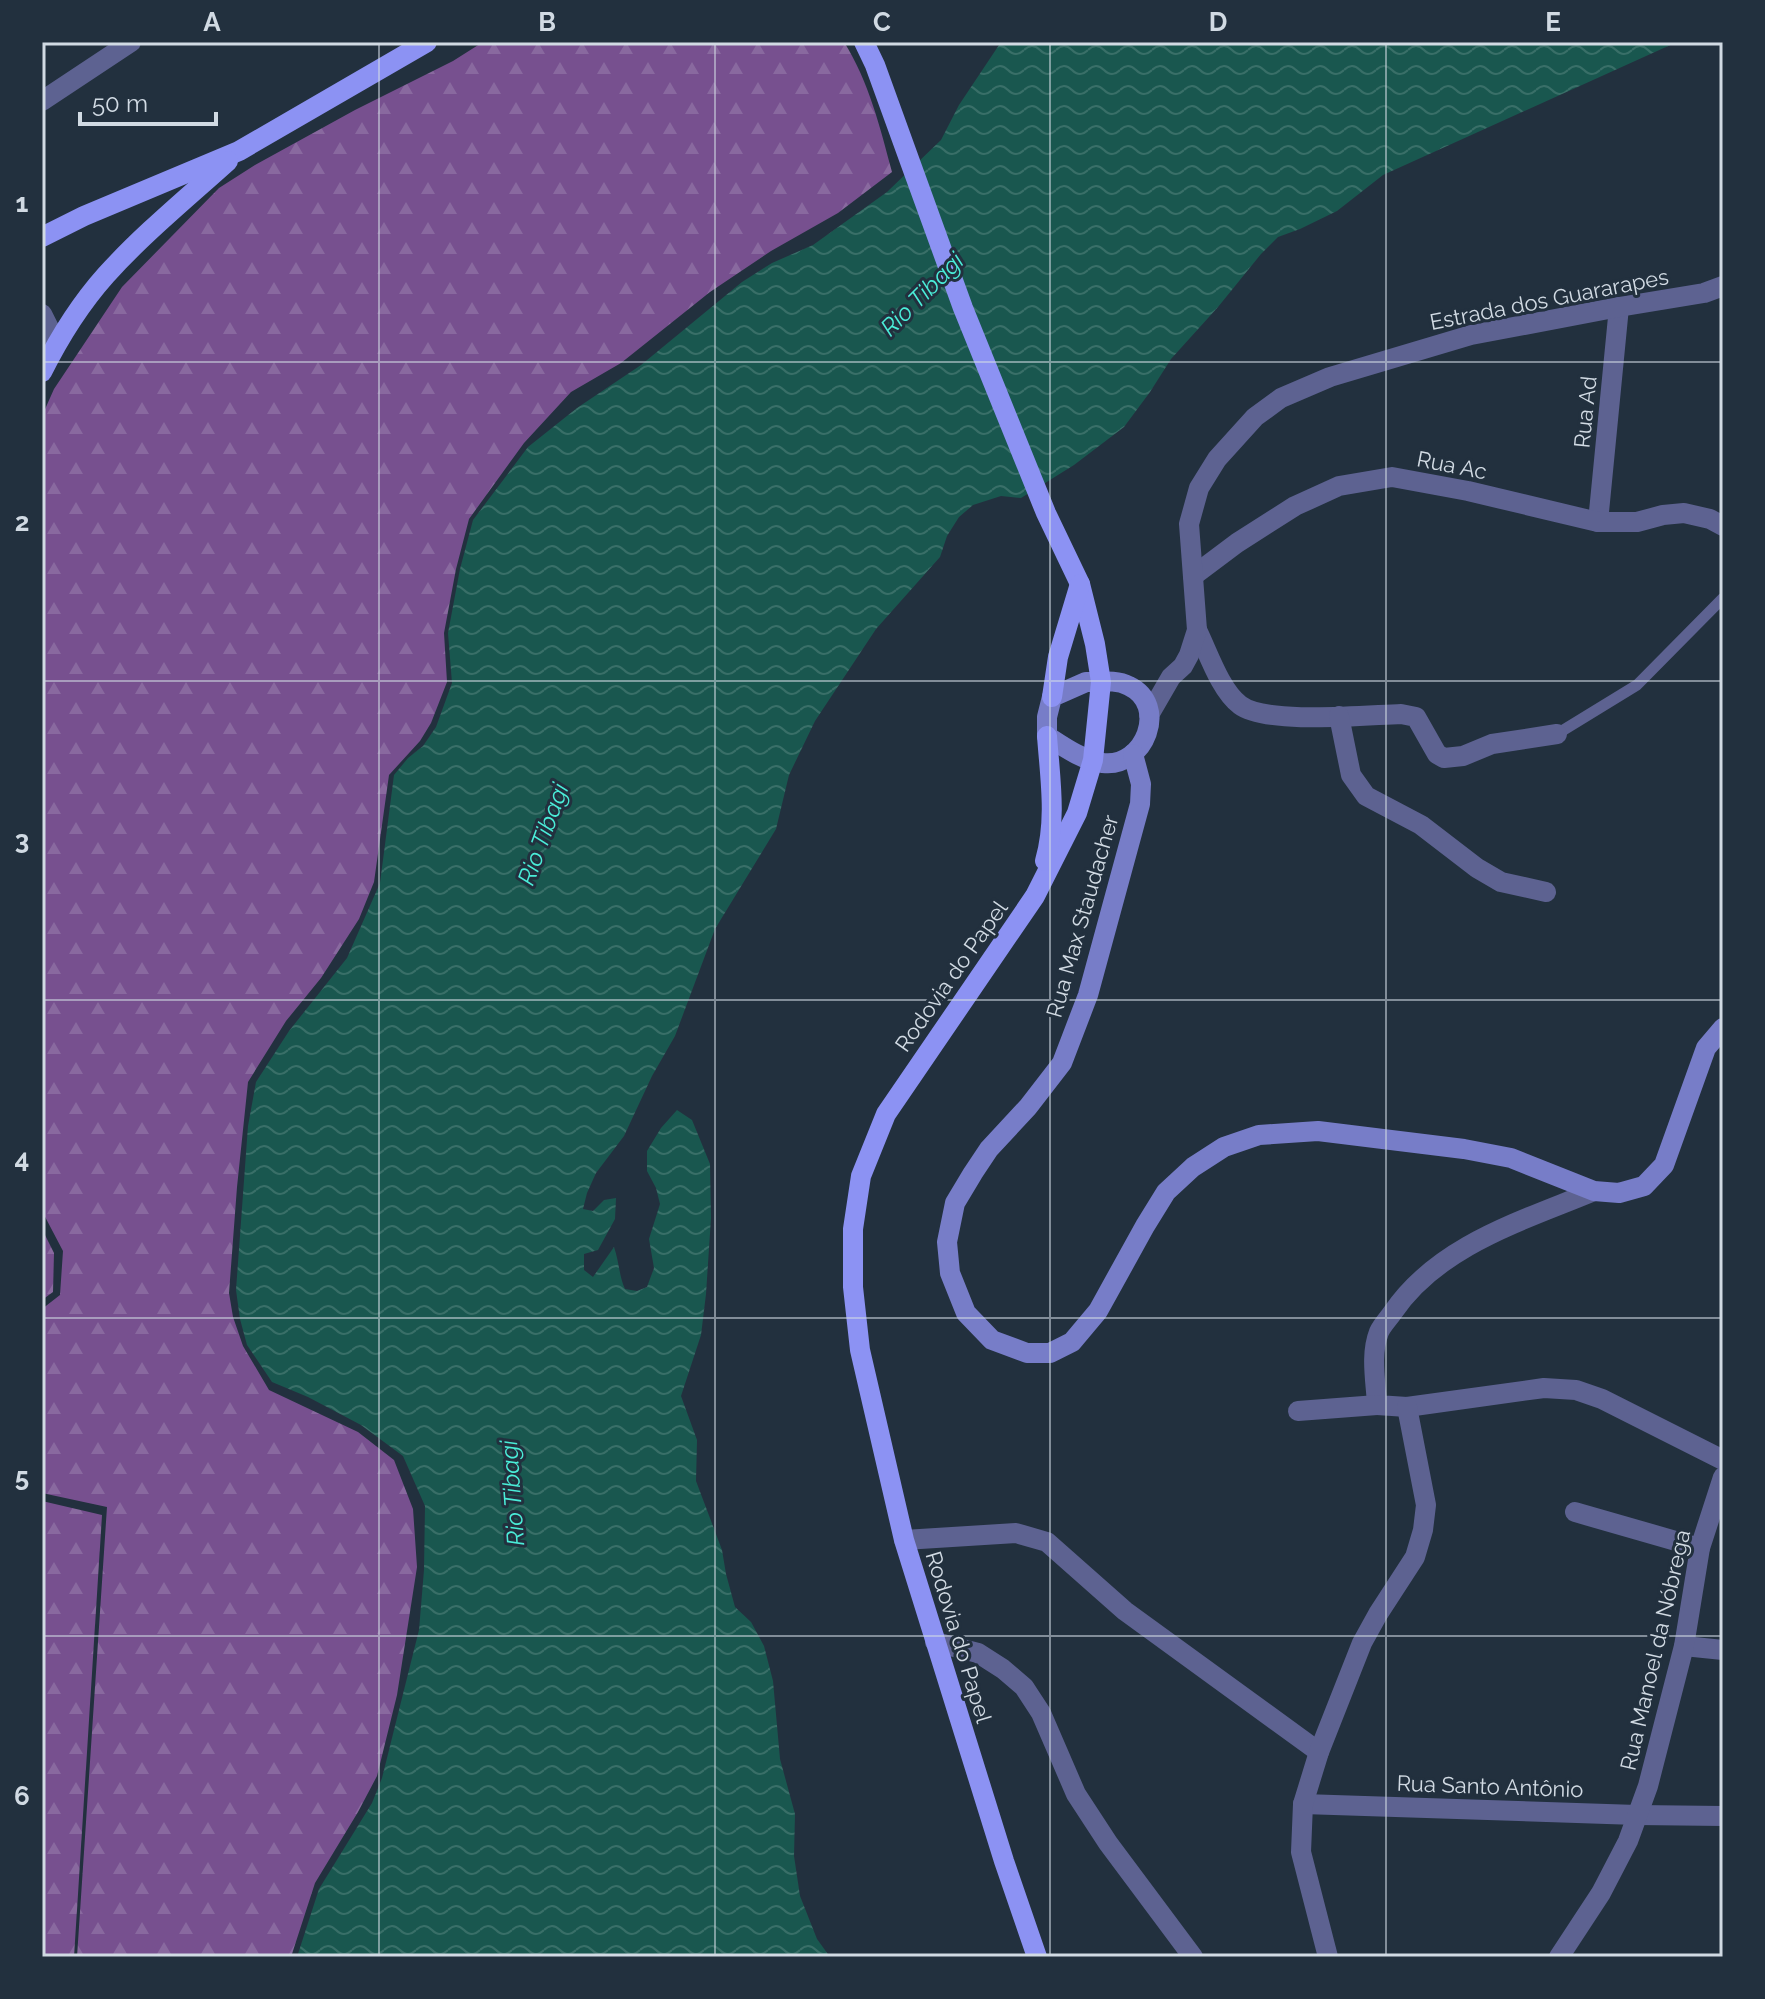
<svg xmlns="http://www.w3.org/2000/svg" width="1765" height="1999" font-family="Raleway,sans-serif">
<style>
.forest{fill:url(#forest-firs)}
.water{fill:url(#water-waves)}
.lines{fill:none;stroke-linecap:round;stroke-linejoin:round}
.lane{stroke:#5d6291;stroke-width:11}
.street{stroke:#5d6291;stroke-width:20}
.secondary{stroke:#777dc8;stroke-width:20}
.primary{stroke:#8c92f3;stroke-width:20}
.grid{fill:none;stroke:#d1dae3;stroke-width:2;stroke-opacity:0.55}
.labels{text-anchor:middle;dominant-baseline:central;stroke-width:6;stroke-linejoin:round;paint-order:stroke}
.street-label{font-size:22px;fill:#d1dae3;stroke:#22303e}
.water-label{font-size:24px;font-style:italic;fill:#4aedd8;stroke:#22303e}
.neatline{fill:none;stroke:#d1dae3;stroke-width:3}
.grid-label{font-size:26px;text-anchor:middle;font-weight:bold;fill:#d1dae3}
</style>
<defs>
<pattern id="forest-firs" width="22" height="20" patternUnits="userSpaceOnUse" patternTransform="scale(2)"><rect width="22" height="20" fill="#77508f"/><path d="M5 1l3.5 6h-7zM16 11l3.5 6h-7z" fill="#89699f"/></pattern>
<pattern id="water-waves" width="16" height="10" patternUnits="userSpaceOnUse" patternTransform="scale(2)"><rect width="16" height="10" fill="#19574f"/><path d="M0 5q4-4 8 0t8 0" fill="none" stroke="#396f68"/></pattern>
</defs>
<rect width="100%" height="100%" fill="#22303e"/>
<!-- forest -->
<g class="forest">
<path d="M483 42H844C869 82 880 127 892 172L838 213 771 251 710 292 621 363 571 392 524 443 469 519 456 569 444 633 447 682 431 723 420 741 389 775 374 882 359 919 321 978 286 1021 248 1082 237 1187 229 1293 233 1317 243 1346 269 1390 358 1432 394 1460 413 1509 417 1567 397 1695 377 1776 358 1812 315 1883 291 1957H77L107 1507 42 1493V1309L60 1295 63 1251 42 1211V416L54 389 122 287 219 188 255 165 355 110 453 61Z"/>
<path d="M42 1229 54 1253 53 1292 42 1300Z"/>
<path d="M42 1501 102 1515 74 1957H42Z"/>
</g>
<!-- water -->
<path class="water" d="M1001 42H1677L1383 175 1337 211 1300 229 1278 237 1261 254 1218 307 1171 359 1150 392 1124 427 1074 465 1021 498 1001 496 973 505 959 517 947 536 940 557 876 629 815 721 789 775 776 829 715 929 675 1036 652 1076 624 1136 596 1173 587 1193 583 1209 593 1211 604 1200 616 1198 615 1219 598 1250 584 1254V1270L593 1277 614 1247C619 1261 619 1276 625 1289L637 1291 647 1287 654 1268 649 1239 660 1204 656 1188 647 1171V1151L661 1128 677 1110 692 1120 710 1164 711 1218 706 1294 701 1335 681 1396 697 1440 696 1481 722 1550 726 1574 735 1607 751 1622 764 1646 773 1681 780 1759 795 1814 794 1856 800 1896 817 1939 830 1957H297L319 1889 372 1803 382 1778 419 1630 424 1570 425 1506 403 1456 361 1425 308 1397 272 1382 247 1345 240 1319 236 1290 248 1126 256 1082 289 1031 347 958 380 883 394 775 408 758 423 746 436 727 452 683 448 633 460 569 473 520 528 447 577 408 641 365 742 282 772 263 813 245 887 192 941 140 959 105Z"/>
<g class="lines">
<!-- lane -->
<path class="lane" d="M1557 734 1637 685 1723 598"/>
<!-- street -->
<g class="street">
<path d="M42 101 131 42"/>
<path d="M42 314 49 328 54 348"/>
<path d="M1598 522 1619 307"/>
<path d="M1193 576 1237 543 1295 506 1339 486 1392 477 1468 491 1598 522H1637L1663 515 1684 513 1710 519 1723 526"/>
<path d="M1197 630C1208 652 1220 690 1240 705 1266 725 1367 715 1401 714L1416 717 1437 754 1444 758 1463 756 1492 744 1557 734"/>
<path d="M1149 715 1171 677 1183 666 1189 655 1197 630 1189 524 1199 488 1217 459 1255 417 1281 398 1330 377 1471 335 1619 307 1704 293 1723 286"/>
<path d="M1339 716 1351 775 1366 796 1421 825 1477 868 1501 882 1546 892"/>
<path d="M1594 1191C1522 1221 1439 1245 1393 1312 1389 1318 1382 1325 1379 1332 1370 1355 1376 1382 1377 1405L1407 1407 1544 1388 1576 1390 1602 1399 1723 1460"/>
<path d="M1298 1411 1377 1405"/>
<path d="M1575 1512 1700 1548"/>
<path d="M904 1540 1016 1533 1047 1542 1125 1611 1319 1752"/>
<path d="M935 1642 978 1653 1003 1669 1024 1687 1041 1713 1076 1794 1108 1843 1193 1957"/>
<path d="M1684 1646 1723 1650"/>
<path d="M1303 1804 1637 1815 1723 1816"/>
<path d="M1328 1957 1301 1852 1303 1804 1319 1752 1362 1643 1378 1614 1415 1557 1423 1530 1426 1505 1407 1407"/>
<path d="M1559 1957 1601 1893 1628 1841 1648 1786 1684 1646 1700 1548 1723 1477"/>
</g>
<!-- secondary -->
<g class="secondary">
<path d="M1086 682C1100 682 1116 679 1129 686 1169 705 1145 768 1103 763 1082 760 1064 747 1047 736V717L1052 697Z"/>
<path d="M1133 754 1141 784 1140 804 1088 995 1062 1063 1028 1107 989 1149 973 1173 955 1203 947 1242 950 1273 966 1313 992 1340 1027 1353H1050L1072 1342 1098 1311 1145 1226 1166 1192 1193 1167 1224 1147 1259 1135 1318 1131 1464 1149 1511 1158 1594 1191 1619 1193 1644 1186 1664 1165 1706 1048 1723 1028"/>
</g>
<!-- primary -->
<g class="primary">
<path d="M864 42 875 65 963 308 1046 513 1080 584 1095 644 1101 682 1093 760 1077 813 1035 896 886 1114 861 1176 853 1229V1287L860 1350 904 1540 1004 1861 1037 1957"/>
<path d="M42 237 84 216 239 151 427 42"/>
<path d="M42 372C59 338 81 303 106 275 143 234 187 198 228 161"/>
<path d="M1052 697 1058 657 1080 584"/>
<path d="M1045 861C1057 819 1050 778 1047 736"/>
</g>
</g>
<!-- grid -->
<path class="grid" d="M379 42V1957M715 42V1957M1050 42V1957M1386 42V1957M42 362H1723M42 681H1723M42 1000H1723M42 1318H1723M42 1636H1723"/>
<g class="labels">
<!-- street labels -->
<g class="street-label">
<text transform="translate(1549 299) rotate(-11)">Estrada dos Guararapes</text>
<text transform="translate(1585 412) rotate(-84)">Rua Ad</text>
<text transform="translate(1452 465) rotate(11)">Rua Ac</text>
<text transform="translate(1082 916) rotate(-74)">Rua Max Staudacher</text>
<text transform="translate(951 976) rotate(-55)">Rodovia do Papel</text>
<text transform="translate(959 1637) rotate(73)">Rodovia do Papel</text>
<text transform="translate(1655 1650) rotate(-77)">Rua Manoel da Nóbrega</text>
<text transform="translate(1490 1786) rotate(2)">Rua Santo Antônio</text>
</g>
<!-- water labels -->
<g class="water-label">
<text transform="translate(922 294) rotate(-45)">Rio Tibagi</text>
<text transform="translate(543 834) rotate(-70)">Rio Tibagi</text>
<text transform="translate(512 1493) rotate(-94)">Rio Tibagi</text>
</g>
</g>
<!-- border -->
<rect width="1765" height="1999" fill="none" stroke="#22303e" stroke-width="88"/>
<!-- scale -->
<path d="M80 112v12h136v-12" fill="none" stroke="#d1dae3" stroke-width="4"/>
<text x="92" y="112" font-size="24" fill="#d1dae3" stroke="#22303e" stroke-width="6" paint-order="stroke">50 m</text>
<rect x="44" y="44" width="1677" height="1911" class="neatline"/>
<g class="grid-label">
<text x="212" y="31">A</text>
<text x="547" y="31">B</text>
<text x="882" y="31">C</text>
<text x="1218" y="31">D</text>
<text x="1553" y="31">E</text>
<text x="22" y="212">1</text>
<text x="22" y="531">2</text>
<text x="22" y="849">3</text>
<text x="22" y="1168">4</text>
<text x="22" y="1486">5</text>
<text x="22" y="1805">6</text>
</g>
</svg>
